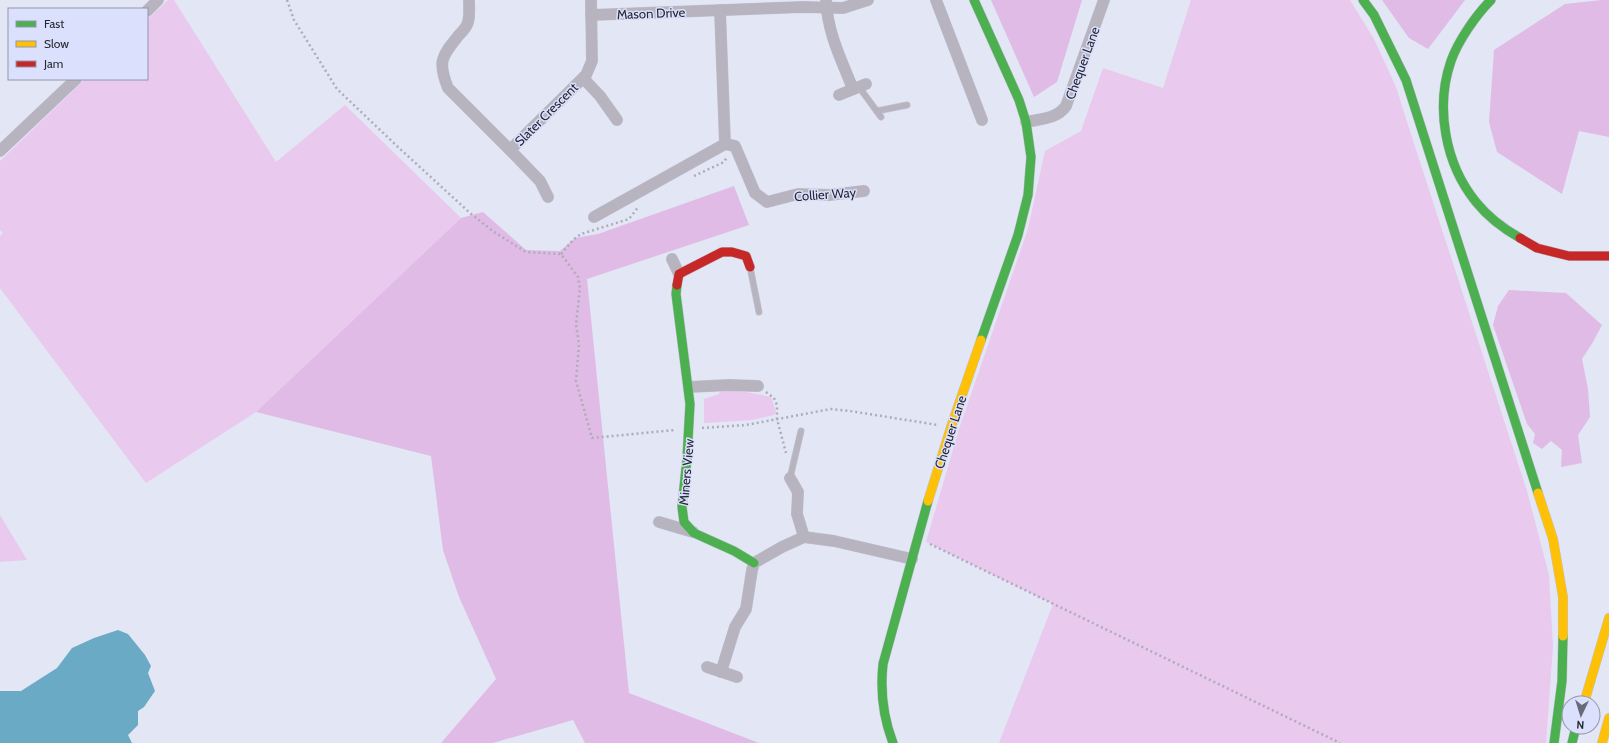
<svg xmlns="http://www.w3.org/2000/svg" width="1609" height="743" font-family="Cabin,sans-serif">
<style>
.green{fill:#e9c9ee}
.forest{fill:#e0bbe5}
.water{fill:#6baac5}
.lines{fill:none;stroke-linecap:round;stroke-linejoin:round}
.lane-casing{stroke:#bfc1cd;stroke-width:7}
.street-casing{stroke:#bfc1cd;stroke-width:12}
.fast-casing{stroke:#bfc1cd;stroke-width:10}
.slow-casing{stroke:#bfc1cd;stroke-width:10}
.jam-casing{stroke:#bfc1cd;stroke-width:10}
.path{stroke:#aeacb8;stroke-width:2.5;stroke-dasharray:2 3;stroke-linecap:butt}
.lane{stroke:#b7b3bf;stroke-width:5.5}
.street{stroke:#b7b3bf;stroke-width:11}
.fast{stroke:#4caf50;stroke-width:9}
.slow{stroke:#ffc107;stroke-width:9}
.jam{stroke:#c62828;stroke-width:9}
.labels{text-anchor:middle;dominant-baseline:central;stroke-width:3;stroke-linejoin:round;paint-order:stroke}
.street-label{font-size:13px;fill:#262833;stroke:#dbe0fd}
</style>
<rect width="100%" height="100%" fill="#e3e6f5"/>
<!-- green -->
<g class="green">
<path d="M168 0H174L276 162 345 105 461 218 256 412 146 483 0 288V236L3 233 0 230V161L85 79H147V20Z"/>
<path d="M1191 0H1350L1374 39 1396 87 1407 122 1527 491 1549 575 1553 646 1546 743H999L1053 604 926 542 959 429 1028 229 1045 151 1081 131 1103 68 1163 88Z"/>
<path d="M736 390 771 397 776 412 774 415 752 420 704 423V399L719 394 720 391Z"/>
<path d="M0 515 27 560 0 562Z"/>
</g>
<!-- forest -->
<g class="forest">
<path d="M991 0H1082L1057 82 1034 97Z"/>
<path d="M1382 0H1465L1428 49 1409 38Z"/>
<path d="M1602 0H1609V137L1579 131 1562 194 1497 152 1489 122 1494 50 1565 4Z"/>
<path d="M734 186 749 225 587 279 629 693 759 743H585L573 720 493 743H441L496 679 459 597 443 550 431 456 256 412 461 218 483 212 526 250 560 251 575 238 598 234Z"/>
<path d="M1509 290 1566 293 1602 325 1593 342 1582 359 1588 389 1590 417 1578 435 1582 463 1561 467 1562 450 1551 441 1542 449 1533 443 1535 434 1527 424 1493 325 1498 306Z"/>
</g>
<!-- water -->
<path class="water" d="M118 630 128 634 145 655 151 666 148 673 155 691 144 707 138 711V725L128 735 132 743H0V691H21L57 668 72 648 94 638Z"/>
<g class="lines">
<!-- lane casing -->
<g class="lane-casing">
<g id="lane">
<path d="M859 87 881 117"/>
<path d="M877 111 907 105"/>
<path d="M750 267 759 312"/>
<path d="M790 478 801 431"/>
</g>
</g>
<!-- street casing -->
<g class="street-casing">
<g id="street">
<path d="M469 0C469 7 470 16 468 22 467 27 463 31 459 35 442 56 437 61 448 88L510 150"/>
<path d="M936 0 982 120"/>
<path d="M826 1C828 34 841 59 853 89"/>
<path d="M147 11 158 0"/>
<path d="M591 15 803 7 843 8 868 0"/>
<path d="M583 78 600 96 617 120"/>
<path d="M839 95 866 84"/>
<path d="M1026 122C1040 119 1057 119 1066 106L1104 0"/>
<path d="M725 144 735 146 755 193 767 202 798 194 829 195 864 191"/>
<path d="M0 151 76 79"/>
<path d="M548 197 540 181 510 150 586 75 592 61 591 0"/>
<path d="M594 217 725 144 720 10"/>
<path d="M672 259 679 274"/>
<path d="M689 387 729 385 758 386"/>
<path d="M790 478 798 492 797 514 804 537"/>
<path d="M659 522 693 532"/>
<path d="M707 667 737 677"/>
<path d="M721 672 735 627 746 609 752 570 754 563 782 547 804 537 834 541 912 559"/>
</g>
</g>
<!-- fast casing -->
<g class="fast-casing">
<g id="fast">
<path d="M974 0 1019 100 1026 122 1031 157 1028 195 1018 235 981 340"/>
<path d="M1363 0 1374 15 1406 80 1538 493"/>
<path d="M1491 0C1476 15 1458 41 1451 61 1435 107 1445 164 1476 202 1488 217 1504 229 1520 238"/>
<path d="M677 285 676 294 690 404 687 458 682 507 684 522 694 533 734 551 754 563"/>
<path d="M893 743C883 717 880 692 883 664L928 501"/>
<path d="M1554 743 1562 681 1563 636"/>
<path d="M1572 743 1576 727"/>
</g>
</g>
<!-- slow casing -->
<g class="slow-casing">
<g id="slow">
<path d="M1538 493 1553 539 1563 597V636"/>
<path d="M928 501 951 427 981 340"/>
<path d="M1584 703 1609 618"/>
<path d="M1602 743 1609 718"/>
</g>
</g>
<!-- jam casing -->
<g class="jam-casing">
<g id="jam">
<path d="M1520 238 1537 248 1569 256H1609"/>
<path d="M677 285 679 274 722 252H732L746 256 750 267"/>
</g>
</g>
<!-- path -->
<g class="path">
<path d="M287 0 294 20 337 89 398 147 470 213 494 232 526 252 561 254 578 277 580 288 576 325 579 344 576 381 592 438 675 430"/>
<path d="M694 176 724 162 727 157"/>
<path d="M561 254 573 240 581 234 629 219 639 206"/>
<path d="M766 392 774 398 777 405V419L786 453"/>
<path d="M702 428 746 425 831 409 850 411 938 425"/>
<path d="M930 544 1340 743"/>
</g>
<!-- lane -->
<use href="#lane" class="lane"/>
<!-- street -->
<use href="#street" class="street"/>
<!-- fast -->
<use href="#fast" class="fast"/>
<!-- slow -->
<use href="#slow" class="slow"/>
<!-- jam -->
<use href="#jam" class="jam"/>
</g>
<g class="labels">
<!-- street labels -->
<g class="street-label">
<text transform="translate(651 13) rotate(-2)">Mason Drive</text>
<text transform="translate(1082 63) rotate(-70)">Chequer Lane</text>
<text transform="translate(546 114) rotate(-45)">Slater Crescent</text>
<text transform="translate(825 194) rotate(-4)">Collier Way</text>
<text transform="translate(950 432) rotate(-72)">Chequer Lane</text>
<text transform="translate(686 472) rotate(-85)">Miners View</text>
</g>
</g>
<!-- legend -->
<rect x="8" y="8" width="140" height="72" fill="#dbe0fd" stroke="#9396ac"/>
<rect x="16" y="21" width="20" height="6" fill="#4caf50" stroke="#9396ac"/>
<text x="44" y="28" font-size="12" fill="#262833">Fast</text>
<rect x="16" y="41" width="20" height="6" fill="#ffc107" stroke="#9396ac"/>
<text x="44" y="48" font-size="12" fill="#262833">Slow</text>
<rect x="16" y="61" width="20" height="6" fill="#c62828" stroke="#9396ac"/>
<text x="44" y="68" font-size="12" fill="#262833">Jam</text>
<!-- north arrow -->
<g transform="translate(1581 715) rotate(184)"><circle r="19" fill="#dbe0fd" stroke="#9396ac"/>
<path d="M0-3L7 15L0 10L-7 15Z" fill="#686a77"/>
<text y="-6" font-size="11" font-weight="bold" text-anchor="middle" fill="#262833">N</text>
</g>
</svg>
